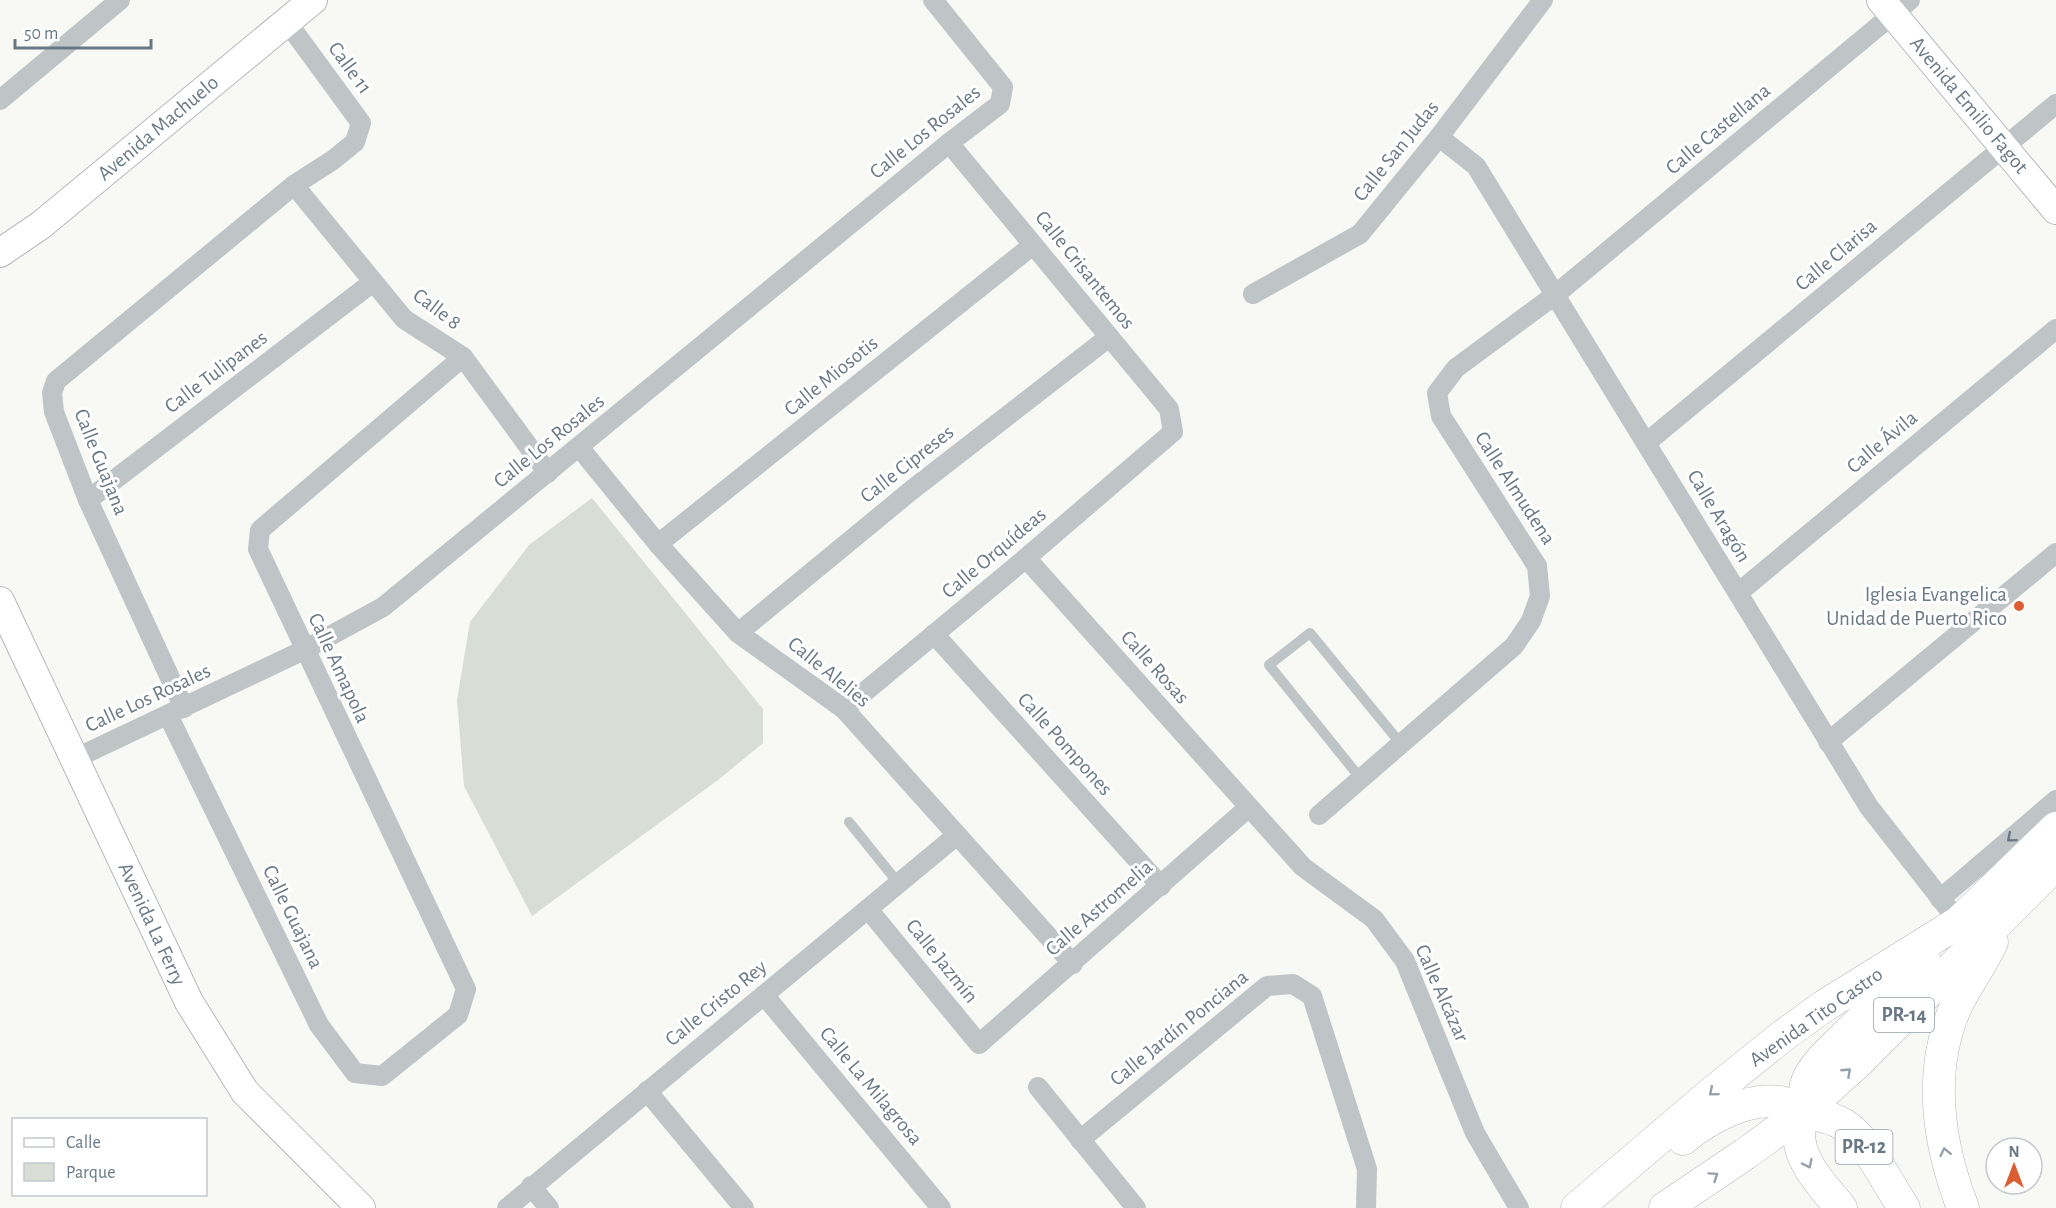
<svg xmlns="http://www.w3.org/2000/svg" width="2056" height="1208" font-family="'Alegreya Sans',sans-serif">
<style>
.green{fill:#d8ddd5}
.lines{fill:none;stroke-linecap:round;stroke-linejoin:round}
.secondary-casing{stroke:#b4b9be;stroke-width:30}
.primary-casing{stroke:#b3b8bc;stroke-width:33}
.lane{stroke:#bfc4c7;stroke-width:10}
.street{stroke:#bfc4c7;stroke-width:20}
.secondary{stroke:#fff;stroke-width:28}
.primary{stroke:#fff;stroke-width:32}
.oneway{stroke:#697885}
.oneway2{stroke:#96a0aa}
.poi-dot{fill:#da5e34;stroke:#fff;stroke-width:2}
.labels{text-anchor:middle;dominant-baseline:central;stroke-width:6;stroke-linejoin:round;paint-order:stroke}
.shield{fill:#fff;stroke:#96a0aa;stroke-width:1.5}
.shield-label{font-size:20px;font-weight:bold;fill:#697885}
.street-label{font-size:21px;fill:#697885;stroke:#fff}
.poi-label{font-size:21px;fill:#697885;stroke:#fff;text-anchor:end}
</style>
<rect width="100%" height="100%" fill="#f8f8f5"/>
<!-- green -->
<path class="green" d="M592 498 763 709V743L718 780 532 916 464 786 457 700 470 622 529 545Z"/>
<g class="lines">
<!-- secondary casing -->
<g class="secondary-casing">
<g id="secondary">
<path d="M1881 0 2056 210"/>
<path d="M0 253 41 225 313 0"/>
<path d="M0 601 189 1002 245 1092 361 1208"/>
</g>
</g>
<!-- primary casing -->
<g class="primary-casing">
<g id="primary">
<path d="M1683 1139C1708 1118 1747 1097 1780 1102 1790 1104 1797 1110 1806 1112 1827 1117 1844 1120 1859 1138 1876 1159 1889 1185 1904 1208"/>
<path d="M1577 1208 1713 1092 1780 1038 1824 1006 1959 922 2056 828"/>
<path d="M1665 1208 1745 1154 1803 1112 1858 1062 2056 864"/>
<path d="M1841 1208C1824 1187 1798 1162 1799 1132 1800 1125 1803 1117 1803 1109 1805 1084 1805 1079 1822 1059L1924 958"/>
<path d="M1963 1208C1938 1143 1927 1072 1956 1006 1967 984 1982 964 1992 942"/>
</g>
</g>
<!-- lane -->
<g class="lane">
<path d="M1361 779 1269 665 1310 633 1401 744"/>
<path d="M849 822 899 884"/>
</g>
<!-- street -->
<g class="street">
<path d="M0 100 120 0"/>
<path d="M1439 137 1476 166 1869 807 1959 922"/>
<path d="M294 185 404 319 463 357 548 473"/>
<path d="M1253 294 1360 234 1439 137 1543 0"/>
<path d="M1646 443 2056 104"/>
<path d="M579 447 658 544 738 633 844 709 1073 964"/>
<path d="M88 500 373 282"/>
<path d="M658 544 1033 245"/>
<path d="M1026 558 1303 867 1374 919 1405 961 1475 1133 1519 1208"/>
<path d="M1738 593 2056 329"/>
<path d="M738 633 913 489 1109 337"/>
<path d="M934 634 1161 886"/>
<path d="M184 708 88 500 54 412 52 393 56 381 294 185 333 160 355 142 361 123 287 22"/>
<path d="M844 709 1026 558 1173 432 1169 409 949 143"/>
<path d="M168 715 319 1025 355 1073 382 1076 458 1015 466 989 258 549 260 530 463 357"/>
<path d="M1828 742 2056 553"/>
<path d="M74 759 304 650 383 607 949 143 1000 104 1003 87 933 0"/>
<path d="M1319 815 1514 646 1531 621 1540 596 1537 566 1441 416 1437 393 1456 368 1555 295 1910 0"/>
<path d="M1940 899 2056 800"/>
<path d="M868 909 979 1044 1249 807"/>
<path d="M764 995 941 1208"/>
<path d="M1038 1087 1136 1208"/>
<path d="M647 1091 744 1208"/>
<path d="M1080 1140 1267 986 1293 984 1312 996 1367 1169 1366 1208"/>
<path d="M531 1186 549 1208"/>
<path d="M507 1208 957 835"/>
</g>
<!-- secondary -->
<use href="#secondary" class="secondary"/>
<!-- primary -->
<use href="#primary" class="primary"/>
</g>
<!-- one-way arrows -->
<defs><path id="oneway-chevron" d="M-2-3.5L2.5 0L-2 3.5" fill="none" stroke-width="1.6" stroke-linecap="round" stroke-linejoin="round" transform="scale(1.5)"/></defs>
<use class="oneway" href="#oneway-chevron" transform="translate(2011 838) rotate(140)"/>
<g class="oneway2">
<use href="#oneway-chevron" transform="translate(1847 1072) rotate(-43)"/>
<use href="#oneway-chevron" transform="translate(1713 1092) rotate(140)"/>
<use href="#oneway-chevron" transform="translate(1945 1152) rotate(-102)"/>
<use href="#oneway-chevron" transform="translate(1808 1164) rotate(65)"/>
<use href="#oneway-chevron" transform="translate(1714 1176) rotate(-34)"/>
</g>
<!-- markers -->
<circle class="poi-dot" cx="2019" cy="606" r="6"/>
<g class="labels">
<!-- shield labels -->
<g class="shield">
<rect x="1874" y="998" width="60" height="34" rx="4.5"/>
<rect x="1835.5" y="1130" width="57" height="34" rx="4.5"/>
</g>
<g class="shield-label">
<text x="1904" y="1015">PR-14</text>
<text x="1864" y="1147">PR-12</text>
</g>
<!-- street labels -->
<g class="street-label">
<text transform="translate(350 68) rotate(54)">Calle 11</text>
<text transform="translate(1969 105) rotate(50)">Avenida Emilio Fagot</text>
<text transform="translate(158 128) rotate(-40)">Avenida Machuelo</text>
<text transform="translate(1718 129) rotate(-40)">Calle Castellana</text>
<text transform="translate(925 132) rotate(-39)">Calle Los Rosales</text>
<text transform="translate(1396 151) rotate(-51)">Calle San Judas</text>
<text transform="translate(1836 255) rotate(-40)">Calle Clarisa</text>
<text transform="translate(1085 270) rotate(51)">Calle Crisantemos</text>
<text transform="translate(437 309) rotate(37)">Calle 8</text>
<text transform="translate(216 372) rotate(-37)">Calle Tulipanes</text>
<text transform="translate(831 376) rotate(-39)">Calle Miosotis</text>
<text transform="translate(549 441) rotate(-39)">Calle Los Rosales</text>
<text transform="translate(1882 442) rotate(-40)">Calle Ávila</text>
<text transform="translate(101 462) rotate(68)">Calle Guajana</text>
<text transform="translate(907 464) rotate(-38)">Calle Cipreses</text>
<text transform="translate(1515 488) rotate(57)">Calle Almudena</text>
<text transform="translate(1719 516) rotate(59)">Calle Aragón</text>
<text transform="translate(994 553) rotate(-40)">Calle Orquídeas</text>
<text transform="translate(1155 667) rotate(48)">Calle Rosas</text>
<text transform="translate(339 668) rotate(65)">Calle Amapola</text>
<text transform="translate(829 672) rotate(39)">Calle Alelies</text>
<text transform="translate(148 698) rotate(-25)">Calle Los Rosales</text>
<text transform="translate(1065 744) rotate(48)">Calle Pompones</text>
<text transform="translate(1099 908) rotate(-41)">Calle Astromelia</text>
<text transform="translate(293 917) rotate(64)">Calle Guajana</text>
<text transform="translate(152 924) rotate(65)">Avenida La Ferry</text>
<text transform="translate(942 961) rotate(51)">Calle Jazmín</text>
<text transform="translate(1442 993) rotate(66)">Calle Alcázar</text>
<text transform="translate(716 1003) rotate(-39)">Calle Cristo Rey</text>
<text transform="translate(1816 1017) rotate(-35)">Avenida Tito Castro</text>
<text transform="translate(1179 1028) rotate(-39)">Calle Jardín Ponciana</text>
<text transform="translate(871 1086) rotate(50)">Calle La Milagrosa</text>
</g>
<!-- poi labels -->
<g class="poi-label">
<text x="2007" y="594">Iglesia Evangelica<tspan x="2007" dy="24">Unidad de Puerto Rico</tspan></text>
</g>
</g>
<!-- legend -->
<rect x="12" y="1118" width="195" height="78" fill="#ffffff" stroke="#c3c9ce" stroke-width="1.5"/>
<rect x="24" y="1138" width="30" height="9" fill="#ffffff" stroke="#c3c9ce" stroke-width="1.5"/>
<text x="66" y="1148" font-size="18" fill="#697885">Calle</text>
<rect x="24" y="1163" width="30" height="18" fill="#d8ddd5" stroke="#c3c9ce" stroke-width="1.5"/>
<text x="66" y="1178" font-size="18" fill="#697885">Parque</text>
<!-- north arrow -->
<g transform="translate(2014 1166)"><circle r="28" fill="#ffffff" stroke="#c3c9ce" stroke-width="1.5"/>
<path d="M0-4.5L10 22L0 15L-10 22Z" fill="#da5e34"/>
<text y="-9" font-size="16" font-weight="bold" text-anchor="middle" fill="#697885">N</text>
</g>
<!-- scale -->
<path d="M15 39v9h136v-9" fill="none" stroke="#697885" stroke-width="3"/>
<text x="24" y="39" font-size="18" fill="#697885" stroke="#ffffff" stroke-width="4.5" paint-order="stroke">50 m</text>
</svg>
